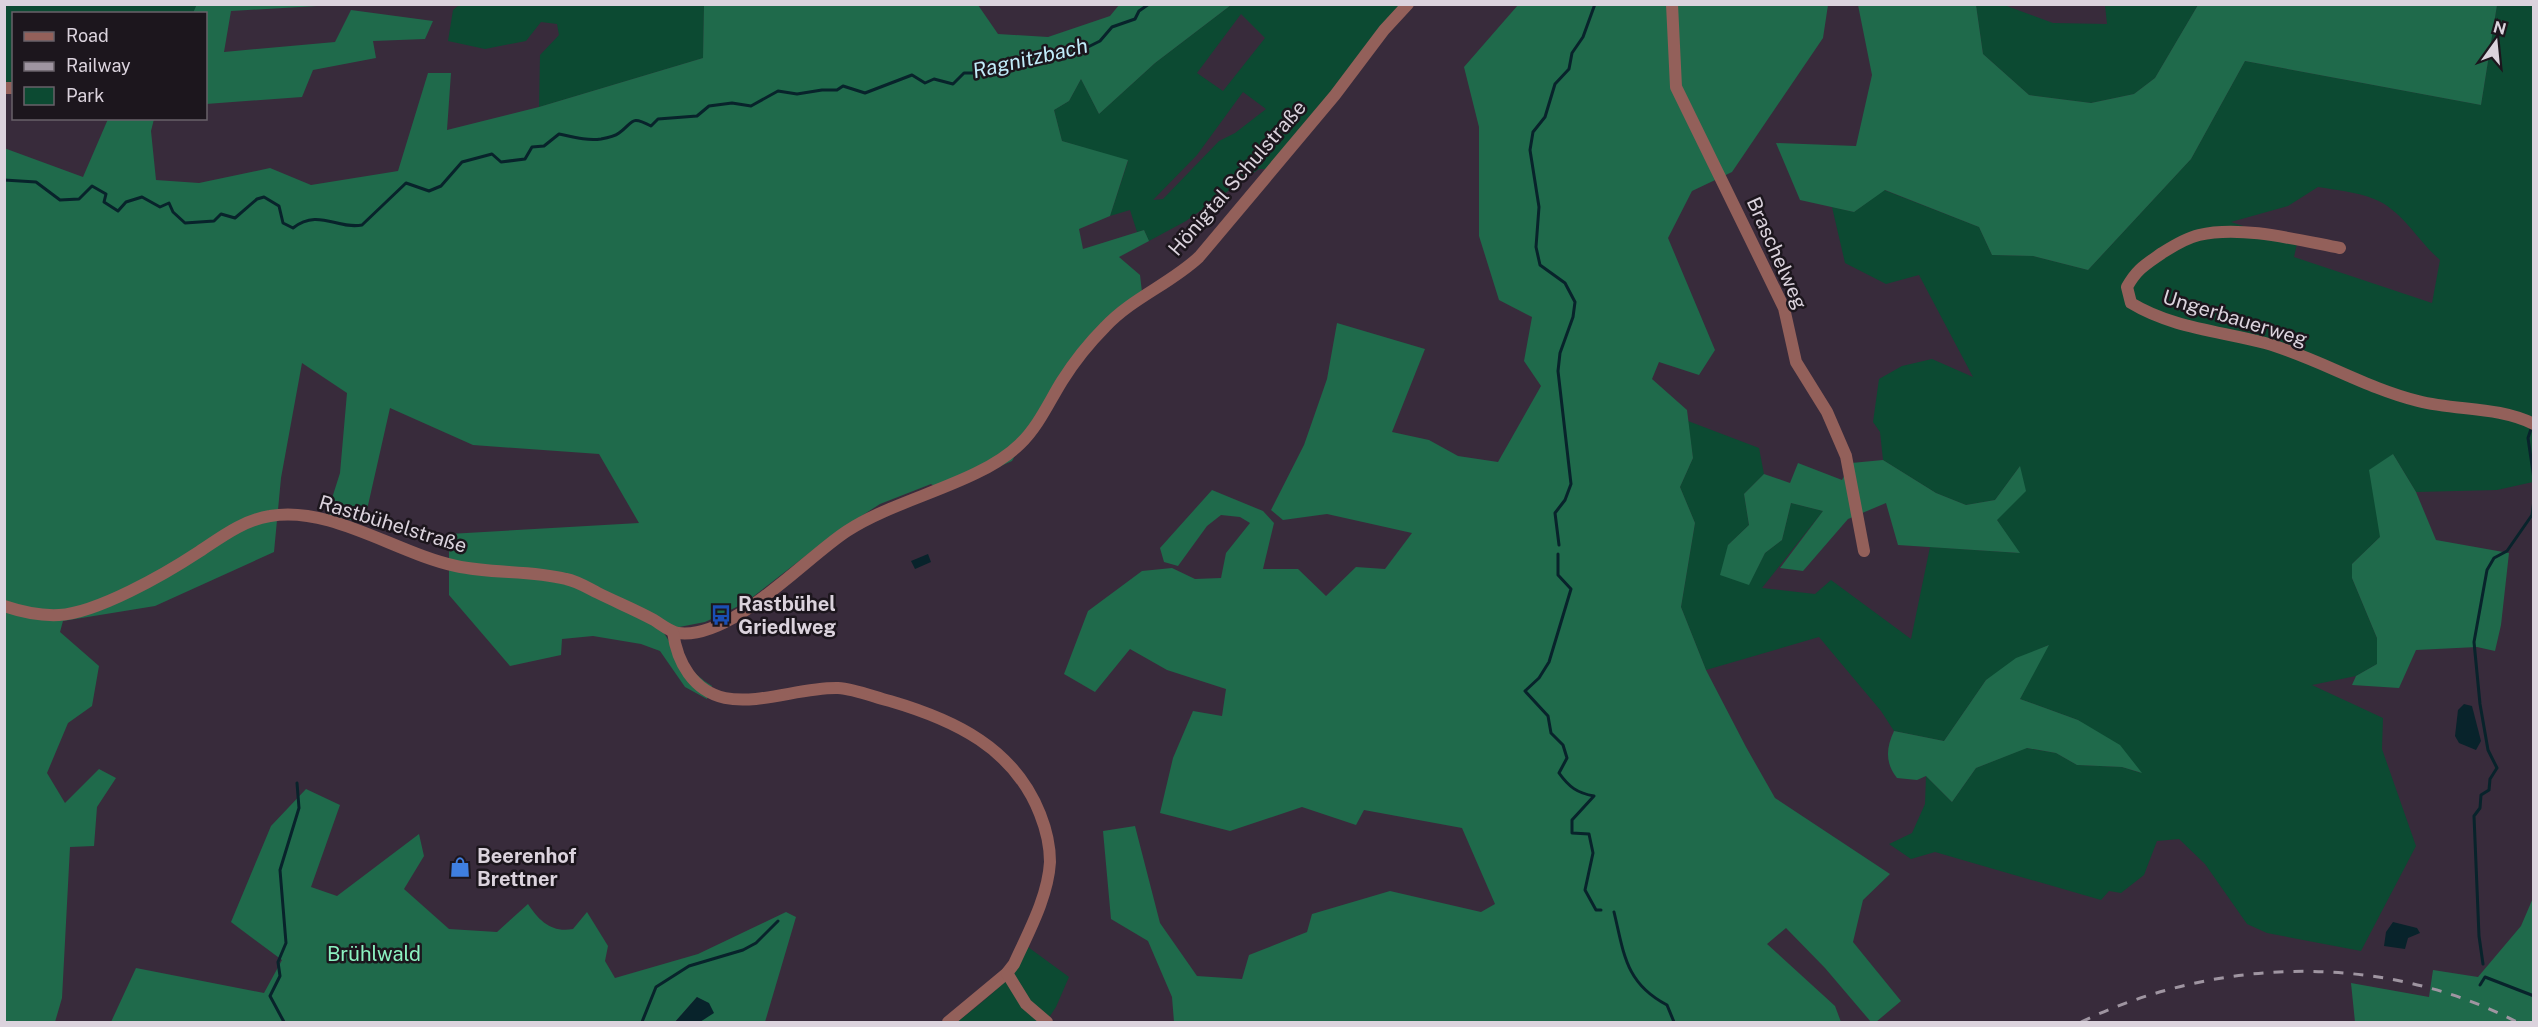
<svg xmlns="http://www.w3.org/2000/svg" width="2538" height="1027" font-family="'Public Sans',sans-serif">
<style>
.green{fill:#0c4a32;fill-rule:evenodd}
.forest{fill:#1f6a4b}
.water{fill:#08232b}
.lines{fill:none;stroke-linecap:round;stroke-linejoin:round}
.stream{stroke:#08232b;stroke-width:3}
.street{stroke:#93605a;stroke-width:12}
.rail{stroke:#9f95a1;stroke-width:3;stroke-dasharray:10 10;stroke-linecap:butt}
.labels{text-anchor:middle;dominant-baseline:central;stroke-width:5;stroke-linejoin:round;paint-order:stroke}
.street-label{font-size:20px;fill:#dbd3dd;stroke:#1c161d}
.poi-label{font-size:20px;font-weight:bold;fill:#dbd3dd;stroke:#1c161d;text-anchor:start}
.park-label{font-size:20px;fill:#8cf2c1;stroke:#1c161d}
.water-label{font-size:21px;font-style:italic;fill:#c1ebf9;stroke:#1c161d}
</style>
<rect width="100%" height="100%" fill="#382b3b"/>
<!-- green -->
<g class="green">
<path d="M4 5H197L193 14H14L13 93 5 92Z"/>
<path d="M459 5H704L703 58 539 107 540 55 559 35 557 24 541 22 526 41 485 49 448 41 453 10Z"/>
<path d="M1231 5H1408L1266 169H1259L1186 221 1149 241 1144 230 1137 232 1130 210 1110 216 1128 161 1062 141 1054 110 1069 101 1081 79 1099 114 1155 63ZM1241 14 1265 38 1223 91 1197 73ZM1243 92 1266 109 1235 133 1219 141 1163 199 1153 200 1197 155Z"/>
<path d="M1976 5H2004L2053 23 2107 24 2105 5H2198L2155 78 2134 94 2091 103 2029 95 1983 54Z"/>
<path d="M2497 5H2533V482L2497 490 2416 492 2393 454 2380 537 2352 564V578L2377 638V664L2356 676 2312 685 2383 718 2382 749 2416 846 2361 951 2267 933 2247 924 2205 864 2179 839 2157 841 2144 875 2121 893 2109 891 2101 900 1935 852 1911 859 1889 844 1912 833 1925 804 1926 776 1952 802 1976 768 2026 748 2056 753 2077 765 2122 767 2141 773 2078 720 2020 699 2048 645 1986 680 1944 741 1894 731 1881 711 1819 637 1706 670 1681 607 1695 523 1680 487 1693 458 1688 421 1759 448 1764 474 1744 494 1749 525 1728 545 1749 584 1765 553 1782 540 1791 503 1823 511 1762 588 1815 594 1831 580 1911 639 1930 547 2019 553 1997 520 2020 466 1995 500 1966 505 1936 493 1883 460 1880 432 1873 422 1879 379 1902 366 1932 359 1973 377 1919 275 1886 284 1845 263 1832 207 1854 212 1884 190 1979 227 1992 255 2033 256 2088 270 2191 159 2245 61 2481 105ZM2318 187C2336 190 2357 192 2374 199 2401 209 2418 241 2440 260L2432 303 2294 257 2297 244 2231 222 2288 206Z"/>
<path d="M1028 947 1069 977 1056 1007 1046 1022H957C983 1001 1015 979 1028 947Z"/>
</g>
<!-- forest -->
<g class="forest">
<path d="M197 4 334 5 231 11 224 52 335 42 351 10 433 21 425 39 373 41 376 58 313 70 302 97 206 104V14L193 13Z"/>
<path d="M704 5H978L998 34 1048 37 1110 16 1119 5H1231L1155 63 1099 114 1081 79 1069 101 1054 110 1062 141 1128 160 1110 216 1079 229 1083 249 1144 230 1149 241 1119 257 1140 275 1142 292 1054 384 1012 461 943 492 931 484 880 504 835 533 745 603 705 622 669 629 664 633C677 655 691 673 712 686L707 699 685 687 660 651 641 644 593 636 562 639 561 655 510 666 449 595V534L639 523 599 454 473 445 390 408 364 523 327 514 340 473 347 393 302 363 281 478 274 552 155 606 63 621 60 632 99 666 92 706 68 723 47 773 65 803 99 769 116 778 97 807 94 846 70 847 62 998 55 1022H5L4 148 83 177 108 119H154L151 131 156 180 199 183 270 168 311 185 398 171 428 73H451L447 130 539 107 703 58Z"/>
<path d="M1518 5H1828L1823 38 1732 172 1692 191 1668 238 1715 350 1699 375 1659 362 1652 379 1687 410 1693 458 1680 487 1695 523 1681 607 1706 670 1746 747 1775 798 1890 874 1863 900 1853 942 1901 1001 1876 1022H1871L1825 968 1786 928 1767 944 1835 1006 1841 1022H1174L1172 997 1148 941 1111 919 1103 831 1135 826 1160 923 1197 976 1242 979 1249 955 1307 932 1312 914 1390 891 1481 912 1495 904 1462 828 1364 810 1356 825 1302 807 1230 831 1160 813 1173 758 1193 711 1222 716 1226 689 1167 670 1130 649 1095 692 1064 674 1088 611 1142 571 1172 568 1195 579 1221 578 1226 553 1250 523 1240 517 1221 515 1207 526 1178 566 1164 562 1160 548 1212 490 1263 511 1274 523 1263 569H1298L1326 596 1356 567 1385 569 1412 533 1327 514 1283 520 1271 510 1304 445 1327 379 1337 323 1425 349 1392 432 1429 440 1458 456 1498 462 1541 386 1524 361 1532 317 1499 300 1479 236V127L1464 67Z"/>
<path d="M1858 5H1976L1983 54 2029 95 2091 103 2134 94 2155 78 2198 5H2497L2481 105 2245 61 2191 159 2088 270 2033 256 1992 255 1979 227 1885 190 1854 212 1800 200 1776 143 1856 146 1872 75Z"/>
<path d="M2393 454 2416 492 2436 540 2509 553 2501 625 2495 651 2477 647 2416 650 2399 688 2352 685 2356 676 2377 664V638L2352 578V564L2380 537 2369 470Z"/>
<path d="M1883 460 1936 493 1966 505 1995 500 2020 466 2026 491 1997 520 2020 553 1898 545 1886 503 1848 519 1803 571 1780 568 1823 511 1791 503 1782 540 1765 553 1749 585 1720 575 1728 545 1749 525 1744 494 1764 474 1790 483 1798 463 1842 480 1851 463Z"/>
<path d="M2049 645 2020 699 2078 720 2120 745 2142 773 2122 767 2077 765 2056 753 2027 748 1976 768 1952 802 1926 776 1917 780 1897 778C1885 763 1886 748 1894 731L1944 741 1986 680 2016 658Z"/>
<path d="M306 789 340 805 311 887 337 896 419 834 424 856 404 889 449 929 497 932 528 904C539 921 552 933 573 929L587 912 608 946 605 961 615 978 698 954 786 912 796 917 765 1022H700L697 997 675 1022H111L136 968 264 993 282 960 231 922 271 826Z"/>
<path d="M2533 898V1022H2355L2351 983 2429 997 2433 970 2478 977 2521 926Z"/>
</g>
<!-- water -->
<g class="water">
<path d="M928 554 931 562 915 569 911 561Z"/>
<path d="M2464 704 2472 706 2481 741 2476 750 2459 743 2455 736 2458 710Z"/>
<path d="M2393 922 2417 928 2420 933 2408 938 2405 949 2384 946 2386 932Z"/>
<path d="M697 997 709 1003 714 1013 700 1022H675Z"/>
</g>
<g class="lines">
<!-- stream -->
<g class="stream">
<path d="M4 180 36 182 60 200 79 199 92 186 106 194 104 202 118 211 126 202 142 197 160 207 169 203 173 212 185 223 214 221 221 214 235 218 257 199 264 197 279 206 283 223 293 228C318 208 338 230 362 225L406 183 429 191 441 186 462 162 492 154 501 162 525 159 532 147 544 146 559 134C573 137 587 141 601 139 607 138 615 136 619 133 634 122 630 115 651 126L658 119 697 116 709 106 732 103 751 106 778 91 797 94 822 90H837L843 86 865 93 912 75 925 83 934 79 953 84 964 73H973L987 67 1049 52 1062 53 1072 47H1088L1100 41 1112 27 1135 19 1139 11 1149 4"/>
<path d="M2534 331V383"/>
<path d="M2532 426 2528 438 2534 479"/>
<path d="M1559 545 1555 513 1565 500 1571 484 1558 371 1560 353 1573 317 1575 302 1565 283 1540 265 1536 247 1539 207 1530 150 1533 132 1545 117 1555 84 1569 69 1572 53 1583 37 1595 4"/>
<path d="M1558 554V575L1571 589 1549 662 1539 678 1525 691 1548 716 1551 733 1563 745 1567 758 1559 773C1569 787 1577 793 1594 796L1572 820V833L1589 834 1593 853 1585 890 1596 910H1601"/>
<path d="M1614 912C1624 953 1625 983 1667 1005L1674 1022"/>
<path d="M2483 964 2479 936 2474 816 2480 808 2481 795 2489 790 2490 779 2497 768 2488 750 2480 704 2474 642 2487 570 2494 558 2507 551 2532 515 2534 500"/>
<path d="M2480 985 2485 977 2534 996"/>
<path d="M284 1022 270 996 280 976 278 962 286 943 280 870 299 808 297 783"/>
<path d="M642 1022 656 987 689 966 743 950 756 943 778 921"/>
</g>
<!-- street -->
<g class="street">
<path d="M1672 4 1676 87 1784 308 1796 362 1827 412 1846 456 1864 551"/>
<path d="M4 88H14"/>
<path d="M2340 248C2298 240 2241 225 2199 235 2186 238 2173 246 2162 253 2145 265 2137 269 2127 287L2131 303C2172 328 2220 331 2265 343 2318 358 2365 388 2418 401 2457 411 2497 406 2534 424"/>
<path d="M4 606C22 612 41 616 59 615 97 613 165 574 197 553 220 538 243 520 270 516 330 505 398 554 456 566 492 574 530 570 566 579 577 581 588 588 598 593 616 602 636 610 654 620 662 625 669 631 678 633 732 640 804 559 847 531 897 498 979 484 1020 444 1038 427 1049 402 1062 381 1074 362 1089 343 1105 327 1132 298 1170 284 1199 257L1335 95 1384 30 1408 4"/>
<path d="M673 632C677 662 693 691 725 698 759 705 802 687 838 688 855 689 874 697 890 701 955 720 1014 748 1040 814 1046 829 1050 846 1050 862 1048 897 1028 933 1014 964L1007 973 948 1022"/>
<path d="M1007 973 1026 1004 1047 1022"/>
</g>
<!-- rail -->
<path class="rail" d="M2081 1022C2217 957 2382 952 2517 1022"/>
</g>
<!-- icons -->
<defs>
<g id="bus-bare" transform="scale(1.62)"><path d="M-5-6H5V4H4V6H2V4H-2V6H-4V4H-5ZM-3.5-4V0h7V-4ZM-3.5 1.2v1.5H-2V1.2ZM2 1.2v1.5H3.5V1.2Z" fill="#1a4fb4" stroke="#1c161d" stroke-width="2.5" paint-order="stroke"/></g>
<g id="shop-bare" transform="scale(1.62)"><path d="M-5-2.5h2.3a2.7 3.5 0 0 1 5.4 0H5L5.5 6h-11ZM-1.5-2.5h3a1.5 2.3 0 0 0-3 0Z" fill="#3f7fe0" stroke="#1c161d" stroke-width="2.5" paint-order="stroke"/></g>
</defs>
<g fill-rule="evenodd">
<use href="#bus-bare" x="721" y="615"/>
<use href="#shop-bare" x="460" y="867"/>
</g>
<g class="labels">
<!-- street labels -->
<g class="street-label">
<text transform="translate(1237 178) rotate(-49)">Hönigtal Schulstraße</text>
<text transform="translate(1777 253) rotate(66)">Braschelweg</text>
<text transform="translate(2235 318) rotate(17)">Ungerbauerweg</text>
<text transform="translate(393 524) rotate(17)">Rastbühelstraße</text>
</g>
<!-- poi labels -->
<g class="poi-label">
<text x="738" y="604">Rastbühel<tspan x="738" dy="23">Griedlweg</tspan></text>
<text x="477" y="856">Beerenhof<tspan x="477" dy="23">Brettner</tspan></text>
</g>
<!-- park labels -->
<g class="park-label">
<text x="374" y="954">Brühlwald</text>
</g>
<!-- water labels -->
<g class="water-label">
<text transform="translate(1030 58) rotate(-13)">Ragnitzbach</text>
</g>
</g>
<!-- border -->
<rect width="2538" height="1027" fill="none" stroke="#dbd3dd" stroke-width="12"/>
<!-- legend -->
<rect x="12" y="12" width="195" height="108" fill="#1c161d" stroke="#68626a" stroke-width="1.5"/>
<rect x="24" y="32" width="30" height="9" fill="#93605a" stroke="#68626a" stroke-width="1.5"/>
<text x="66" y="42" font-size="18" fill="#dbd3dd">Road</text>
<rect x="24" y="62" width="30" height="9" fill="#9f95a1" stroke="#68626a" stroke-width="1.5"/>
<text x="66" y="72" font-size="18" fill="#dbd3dd">Railway</text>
<rect x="24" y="87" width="30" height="18" fill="#0c4a32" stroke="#68626a" stroke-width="1.5"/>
<text x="66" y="102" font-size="18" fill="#dbd3dd">Park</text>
<!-- north arrow -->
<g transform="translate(2496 42) rotate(15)" stroke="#1c161d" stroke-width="4.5" paint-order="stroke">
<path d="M0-4.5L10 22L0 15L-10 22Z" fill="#dbd3dd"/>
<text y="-9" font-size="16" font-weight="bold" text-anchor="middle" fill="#dbd3dd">N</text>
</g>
</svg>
